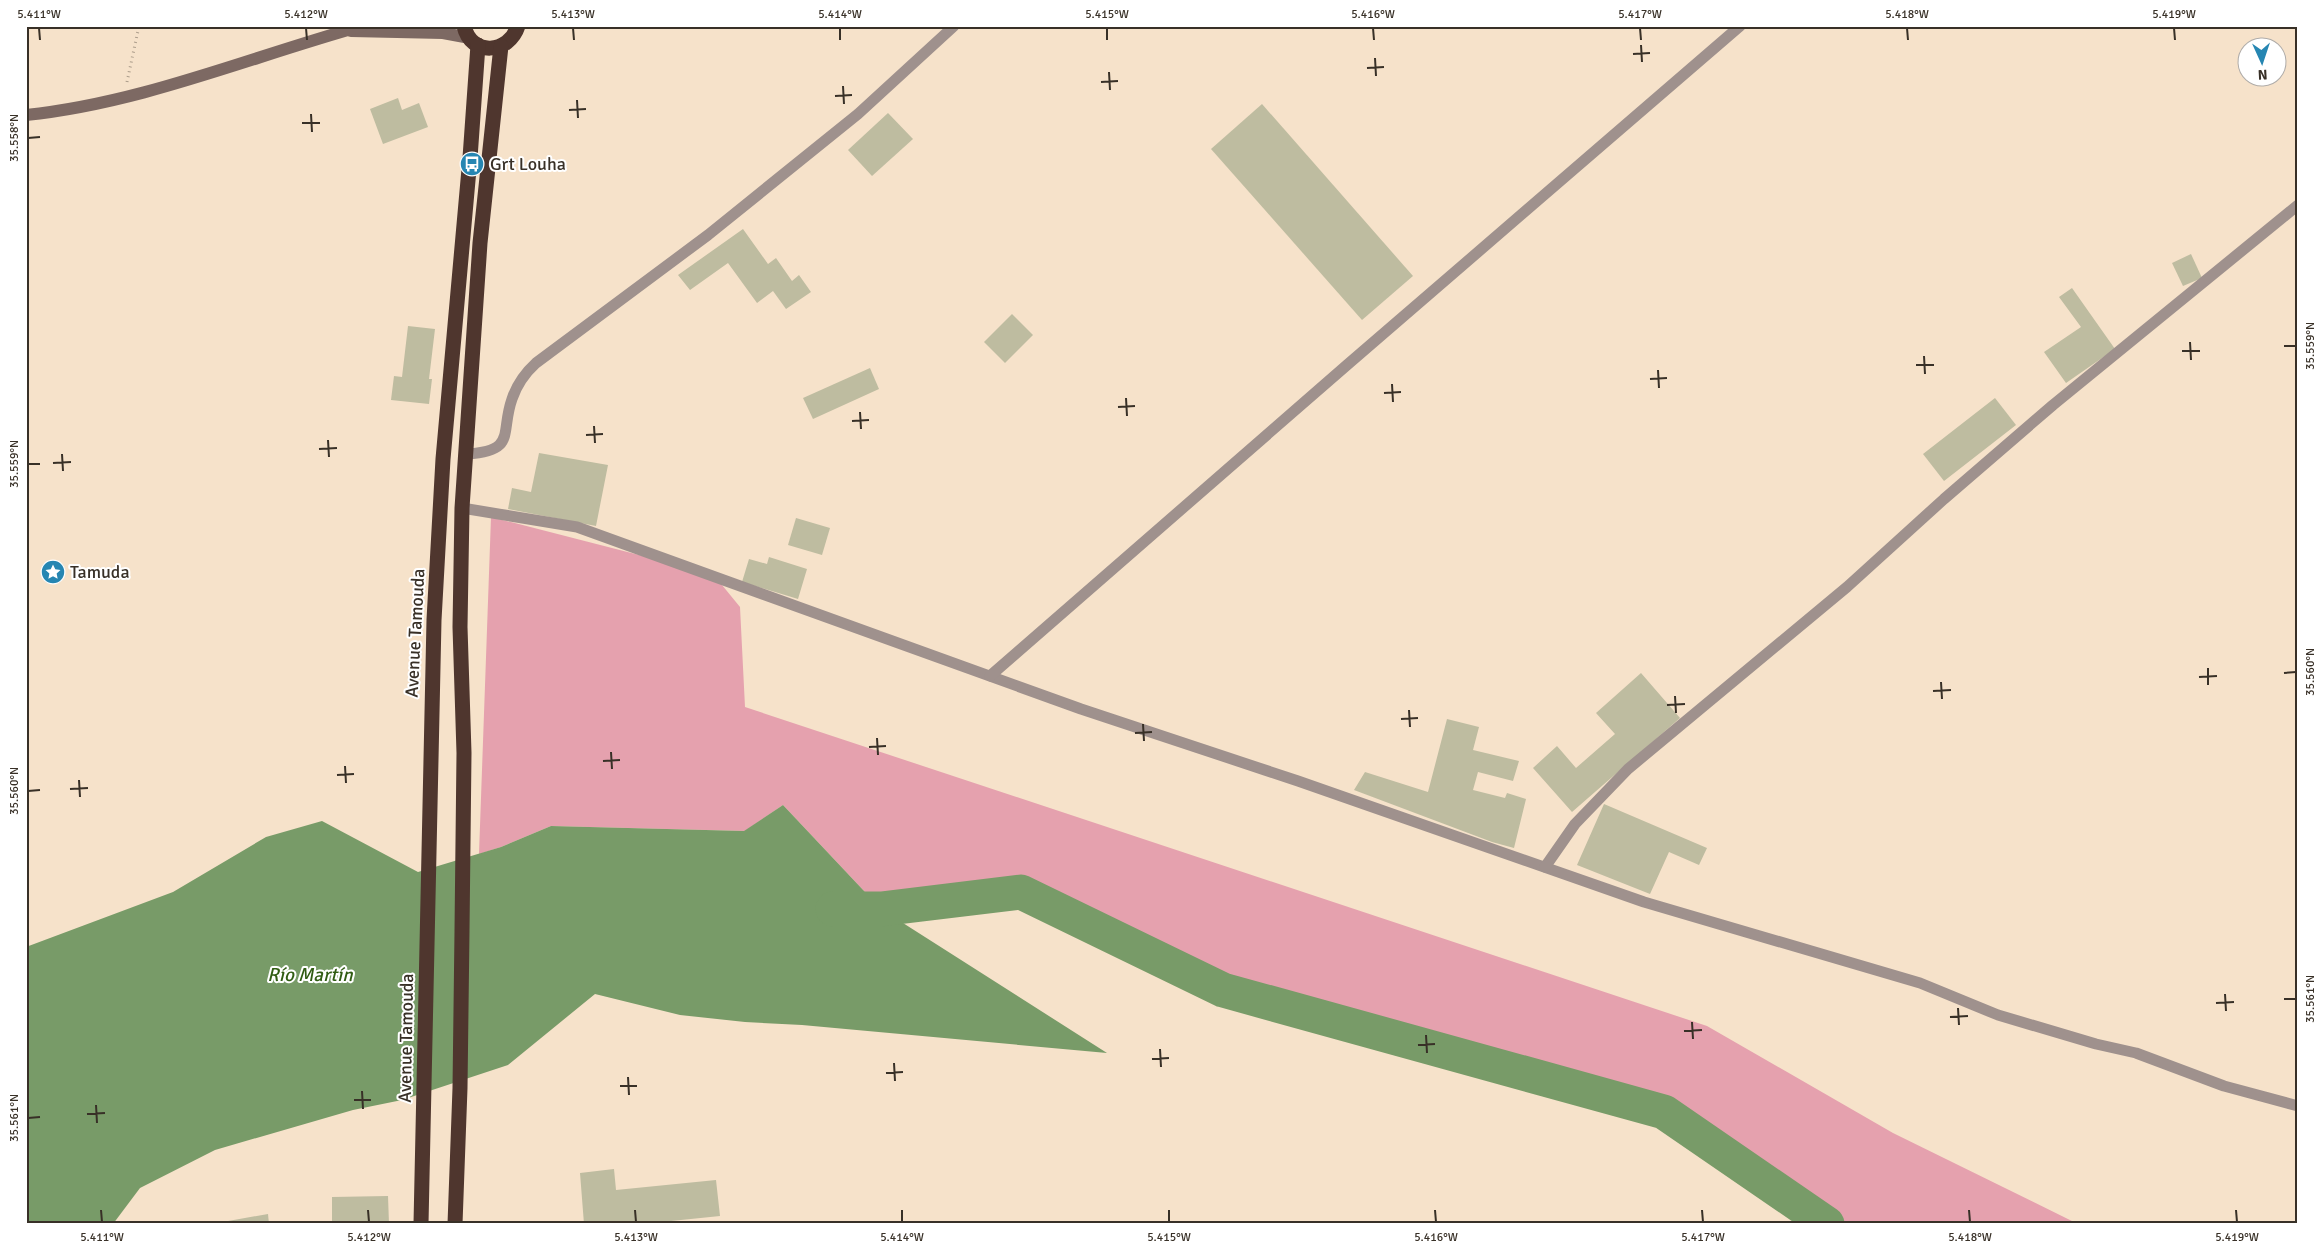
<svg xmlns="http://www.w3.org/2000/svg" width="2324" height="1250" font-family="Signika,sans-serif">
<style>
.forest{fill:#e5a1ae}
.water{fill:#789b68}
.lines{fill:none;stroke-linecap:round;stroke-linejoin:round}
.river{stroke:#789b68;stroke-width:35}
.building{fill:#bebca0}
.path{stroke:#ac9d8b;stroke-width:3;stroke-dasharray:1 4;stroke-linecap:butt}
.lane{stroke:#9f918d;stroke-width:11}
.secondary{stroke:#7d6963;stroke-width:12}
.highway{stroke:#4f362e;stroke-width:15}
.ticks{fill:none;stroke:#383027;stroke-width:2}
.labels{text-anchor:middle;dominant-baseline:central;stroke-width:4;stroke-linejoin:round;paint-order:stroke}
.poi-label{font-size:18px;fill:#383027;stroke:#fff;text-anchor:start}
.street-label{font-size:18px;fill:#383027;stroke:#fff}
.water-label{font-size:19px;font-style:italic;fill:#305c12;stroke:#fff}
.neatline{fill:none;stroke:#383027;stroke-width:2}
.ticks-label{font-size:12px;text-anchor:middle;fill:#383027}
</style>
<rect width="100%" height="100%" fill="#f6e2ca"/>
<!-- forest -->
<path class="forest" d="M491 517 713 574 740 607 745 707 1707 1026 1893 1133 2078 1224H1827L1664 1112 1223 990 1021 892 881 909 783 805 745 831 551 826 501 847 479 854Z"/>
<!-- water -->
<path class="water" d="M783 805 881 909 1107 1053 802 1025 745 1022 680 1015 595 994 508 1065 402 1100 353 1110 215 1150 140 1188 113 1224H26V947L173 892 266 837 322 821 418 872 501 847 551 826 744 831Z"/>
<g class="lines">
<!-- river -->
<path class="river" d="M833 909H881L1021 892 1223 990 1664 1112 1827 1224"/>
</g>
<!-- building -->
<g class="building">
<path d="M398 98 402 110 419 103 428 127 383 144 370 109Z"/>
<path d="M1262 104 1413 276 1362 320 1211 149Z"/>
<path d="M888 113 913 139 872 176 848 150Z"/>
<path d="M743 229 768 264 776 258 792 281 799 275 811 292 786 309 773 291 757 303 728 263 690 290 678 275Z"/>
<path d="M2191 254 2202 278 2183 286 2172 263Z"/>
<path d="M2072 288 2115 349 2066 383 2044 352 2081 327 2059 297Z"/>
<path d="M1012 314 1033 335 1005 363 984 342Z"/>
<path d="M408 326 435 329 429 379H432L429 404 391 400 394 376 402 377Z"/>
<path d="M870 368 879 389 813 419 803 398Z"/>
<path d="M1995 398 2016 425 1944 481 1923 454Z"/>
<path d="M539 453 608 465 596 526 508 509 512 488 531 492Z"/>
<path d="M796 518 830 528 822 555 788 545Z"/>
<path d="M769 557 807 569 798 599 742 582 749 559 767 564Z"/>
<path d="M1641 673 1680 718 1572 812 1533 768 1557 746 1576 768 1615 734 1596 713Z"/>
<path d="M1447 719 1479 727 1473 750 1519 761 1513 781 1478 772 1473 790 1505 798 1507 793 1526 799 1514 848 1492 842 1354 790 1365 772 1428 792Z"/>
<path d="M1604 804 1707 848 1699 865 1669 852 1650 894 1577 865Z"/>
<path d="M614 1169 616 1190 716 1180 720 1216 642 1224H584L580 1173Z"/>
<path d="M388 1196 389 1224H332V1197Z"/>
<path d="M268 1214 269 1224H217V1223Z"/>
</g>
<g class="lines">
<!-- path -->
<path class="path" d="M127 82 139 26"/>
<!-- lane -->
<g class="lane">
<path d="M467 454C517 451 500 433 512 399 517 384 525 373 536 363L708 235 858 114 954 26"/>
<path d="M462 508 577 527 1081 709 1298 781 1644 902 1920 983 1998 1015 2096 1044 2136 1053 2224 1086 2298 1106"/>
<path d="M990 676 1347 365 1740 26"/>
<path d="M1545 867 1575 824 1628 769 1847 587 1944 499 2053 405 2298 205"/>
</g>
<!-- secondary -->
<g class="secondary">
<path d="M351 31 443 33 470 38"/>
<path d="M26 115C142 103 250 57 362 26"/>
</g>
<!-- highway -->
<g class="highway">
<path d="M464 26C471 57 509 54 518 26"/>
<path d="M421 1224 434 620 443 459 470 158 478 45"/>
<path d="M455 1224 460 1088 462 931 464 753 460 627 462 508 480 243 501 46"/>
</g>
</g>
<!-- ticks -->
<path class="ticks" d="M39 28 40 40M306 28 307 40M573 28 574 40M840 28V40M1107 28V40M1373 28 1374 40M1640 28 1641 40M1907 28 1908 40M2174 28 2175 40M1641 45 1642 62M1633 54 1650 53M1375 58 1376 76M1367 68 1384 67M1109 72 1110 90M1101 82 1118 81M843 86 844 104M835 96 852 95M577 100 578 118M569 110 586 109M311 114 312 132M302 123H320M28 138 40 137M2190 342 2191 360M2284 346H2296M2182 351H2200M1924 356 1925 374M1916 365H1934M1658 370 1659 388M1650 379 1667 378M1392 384 1393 402M1384 393 1401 392M1126 398 1127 416M1118 407 1135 406M860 412 861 429M852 421 869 420M594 426 595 443M586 435 603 434M328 440 329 457M319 449 337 448M62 454 63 471M53 463 71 462M28 464H40M2208 668V685M2284 673 2296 672M2199 677 2217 676M1941 682 1942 699M1933 691 1951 690M1675 696 1676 713M1667 705 1685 704M1409 710 1410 727M1401 719 1418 718M1143 724 1144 741M1135 733 1152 732M877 738 878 755M869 747 886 746M611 752 612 769M603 761 620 760M345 766 346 783M337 775 354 774M79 780 80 797M70 789 88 788M28 791 40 790M2225 994 2226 1011M2284 999H2296M2216 1003 2234 1002M1958 1008 1959 1025M1950 1017 1968 1016M1692 1022 1693 1039M1684 1031 1702 1030M1426 1035 1427 1053M1418 1045 1435 1044M1160 1049 1161 1067M1152 1059 1169 1058M894 1063 895 1081M886 1073 903 1072M628 1077 629 1095M620 1086H637M362 1091 363 1109M354 1100H371M96 1105 97 1123M87 1114 105 1113M28 1118 40 1117M101 1210 102 1222M368 1210 369 1222M635 1210 636 1222M902 1210V1222M1169 1210V1222M1435 1210 1436 1222M1702 1210 1703 1222M1969 1210 1970 1222M2236 1210 2237 1222"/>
<!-- icons -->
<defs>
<g id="bus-disc" transform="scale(1.25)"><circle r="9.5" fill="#2686b2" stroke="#fff"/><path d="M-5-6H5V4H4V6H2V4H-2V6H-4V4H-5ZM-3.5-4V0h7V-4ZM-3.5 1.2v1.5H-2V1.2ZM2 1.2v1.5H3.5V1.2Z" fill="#fff"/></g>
<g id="sight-disc" transform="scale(1.25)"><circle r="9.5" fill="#2686b2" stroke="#fff"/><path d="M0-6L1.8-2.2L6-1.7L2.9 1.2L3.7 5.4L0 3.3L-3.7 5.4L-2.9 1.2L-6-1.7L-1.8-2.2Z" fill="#fff"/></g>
</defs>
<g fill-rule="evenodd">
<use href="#bus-disc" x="472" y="164"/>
<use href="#sight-disc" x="53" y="572"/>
</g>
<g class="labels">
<!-- poi labels -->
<g class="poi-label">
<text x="490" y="164">Grt Louha</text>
<text x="70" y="572">Tamuda</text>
</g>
<!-- street labels -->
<g class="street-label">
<text transform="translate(415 633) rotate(-87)">Avenue Tamouda</text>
<text transform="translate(406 1038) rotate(-89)">Avenue Tamouda</text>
</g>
<!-- water labels -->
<g class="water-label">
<text x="310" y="975">Río Martín</text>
</g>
</g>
<!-- border -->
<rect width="2324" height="1250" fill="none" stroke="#ffffff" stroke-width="55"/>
<!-- north arrow -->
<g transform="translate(2262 62) rotate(177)"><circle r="24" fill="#ffffff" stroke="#afaca9"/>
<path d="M0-4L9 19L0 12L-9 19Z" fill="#2686b2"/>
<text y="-8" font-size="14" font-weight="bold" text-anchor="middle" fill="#383027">N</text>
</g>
<rect x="28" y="28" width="2268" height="1194" class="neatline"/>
<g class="ticks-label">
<text x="39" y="18">5.411°W</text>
<text x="306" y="18">5.412°W</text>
<text x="573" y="18">5.413°W</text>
<text x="840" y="18">5.414°W</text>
<text x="1107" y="18">5.415°W</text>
<text x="1373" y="18">5.416°W</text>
<text x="1640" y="18">5.417°W</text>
<text x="1907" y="18">5.418°W</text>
<text x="2174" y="18">5.419°W</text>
<text transform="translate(14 138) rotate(-90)" y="4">35.558°N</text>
<text transform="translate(2310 346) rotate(-90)" y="4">35.559°N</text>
<text transform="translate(14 464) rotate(-90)" y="4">35.559°N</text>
<text transform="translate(2310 672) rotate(-90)" y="4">35.560°N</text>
<text transform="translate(14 791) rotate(-90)" y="4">35.560°N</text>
<text transform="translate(2310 999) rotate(-90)" y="4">35.561°N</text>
<text transform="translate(14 1118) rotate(-90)" y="4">35.561°N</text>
<text x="102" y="1241">5.411°W</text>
<text x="369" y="1241">5.412°W</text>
<text x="636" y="1241">5.413°W</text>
<text x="902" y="1241">5.414°W</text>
<text x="1169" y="1241">5.415°W</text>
<text x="1436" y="1241">5.416°W</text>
<text x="1703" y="1241">5.417°W</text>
<text x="1970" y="1241">5.418°W</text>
<text x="2237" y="1241">5.419°W</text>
</g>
</svg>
